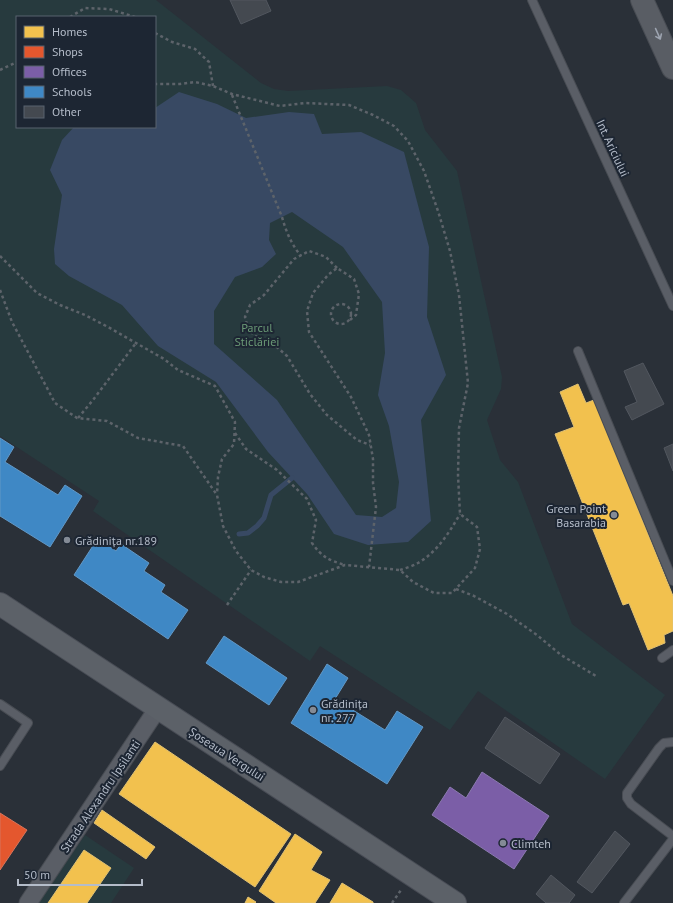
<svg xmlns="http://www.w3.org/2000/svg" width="673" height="903" font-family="'PT Sans',sans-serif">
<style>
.green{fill:#273a3e;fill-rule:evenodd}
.water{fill:#384963;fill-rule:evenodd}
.homes{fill:#f2c14e;stroke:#dfc073}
.shops{fill:#e4572e;stroke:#d6755c}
.offices{fill:#7b5ea7;stroke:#8c7ab1}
.schools{fill:#3f88c5;stroke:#6298c6}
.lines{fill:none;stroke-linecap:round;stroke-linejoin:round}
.stream{stroke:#384963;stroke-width:5}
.building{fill:#444950;stroke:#52575f}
.service-casing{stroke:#484c53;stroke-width:10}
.minor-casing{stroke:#484c53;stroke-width:19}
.secondary-casing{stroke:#484c53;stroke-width:24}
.primary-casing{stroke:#484c55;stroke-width:24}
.path{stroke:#5d636a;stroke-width:2.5;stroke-dasharray:3 3;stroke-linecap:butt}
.service{stroke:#5a5e66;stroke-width:8}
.minor{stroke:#5a5e66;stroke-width:17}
.secondary{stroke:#595d64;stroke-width:22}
.primary{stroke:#5c6168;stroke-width:22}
.oneway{stroke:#9da4b0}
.poi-dot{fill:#848b96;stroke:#1d2633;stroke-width:1.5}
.labels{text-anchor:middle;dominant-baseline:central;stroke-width:4;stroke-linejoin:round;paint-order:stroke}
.street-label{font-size:12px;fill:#b4bcc9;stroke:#1d2633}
.park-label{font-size:12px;fill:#6b9a76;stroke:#1d2633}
.poi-label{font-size:12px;fill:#b4bcc9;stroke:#1d2633;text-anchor:start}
</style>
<rect width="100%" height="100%" fill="#2a3038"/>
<!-- green -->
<g class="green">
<path d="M0 0H156L261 83 274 89 288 91 387 86 401 90 416 103 425 130 457 171 502 377 501 389 487 420 500 460 518 482 572 624 665 695 605 779 478 691 450 730 320 646 310 661 93 511 99 501 0 436ZM17 17H155V127H17Z"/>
<path d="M85 835 134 868 111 903H38Z"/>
</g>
<!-- water -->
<path class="water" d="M179 92 217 104 246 118 289 112 314 114 322 134 361 132 404 152 429 247 427 317 446 375 421 420 431 521 408 542 368 545 334 534 307 494 268 452 216 382 158 346 122 305 69 276 55 264 54 249 62 195 50 170 62 140 74 127H155V108ZM292 212 343 247 382 302 385 353 378 395 389 426 399 482 396 508 382 517 356 515 277 400 214 344V311L235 277 262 267 276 254 269 240 270 223Z"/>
<!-- homes -->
<g class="homes">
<path d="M578 384 586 403 594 400 673 596V631L664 635 665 643 648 650 629 603 623 605 555 434 574 427 560 392Z"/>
<path d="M155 742 291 834 255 887 119 794Z"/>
<path d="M102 810 155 847 146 859 94 823Z"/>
<path d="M295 834 322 852 311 870 330 880 315 903H276L259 891Z"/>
<path d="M84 850 111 868 87 903H48Z"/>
<path d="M342 883 373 902V903H330Z"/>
<path d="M248 897 256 902 255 903H245Z"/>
</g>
<!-- shops -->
<path class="shops" d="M0 813 27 830 0 870Z"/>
<!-- offices -->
<path class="offices" d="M482 772 549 816 514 869 432 815 450 787 466 798Z"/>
<!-- schools -->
<g class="schools">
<path d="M0 438 14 447 5 462 58 495 65 485 82 496 50 547 0 516Z"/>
<path d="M98 538 116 551 121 544 149 563 144 571 165 585 161 592 188 610 168 639 74 575Z"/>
<path d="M224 636 287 678 269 705 206 663Z"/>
<path d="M327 664 348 678 335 699 385 730 397 711 423 727 387 784 291 723Z"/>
</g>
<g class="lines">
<!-- stream -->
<path class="stream" d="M239 534 248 533 257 526 264 518 271 495 292 478"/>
</g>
<!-- building -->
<g class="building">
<path d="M230 0H266L271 11 241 24Z"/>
<path d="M643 363 664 404 632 420 625 407 637 402 624 371Z"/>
<path d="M673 444V471L664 448Z"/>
<path d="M505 717 560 754 540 784 485 748Z"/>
<path d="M615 831 630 844 592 893 577 882Z"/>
<path d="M551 875 575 895 569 903H546L536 894Z"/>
</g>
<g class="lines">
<!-- service casing -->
<g class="service-casing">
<g id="service">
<path d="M532 0 673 306"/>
<path d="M578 351 673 581"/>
<path d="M662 658 673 650"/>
<path d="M0 704 28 723 0 766"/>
<path d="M673 742 664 743 659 748 627 793V798L631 804 673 836"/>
<path d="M624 903 673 839"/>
</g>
</g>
<!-- minor casing -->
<g class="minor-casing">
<path id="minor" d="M28 903 158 708"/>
</g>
<!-- secondary casing -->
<g class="secondary-casing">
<path id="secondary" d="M642 0 673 68"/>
</g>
<!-- primary casing -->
<g class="primary-casing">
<path id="primary" d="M0 604 455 903"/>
</g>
<!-- path -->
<g class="path">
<path d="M70 17 85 8 109 9 135 17"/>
<path d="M155 33 172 42 195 49 209 62 213 86"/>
<path d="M0 70 17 62"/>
<path d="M232 95 282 217C286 231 291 244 301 256"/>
<path d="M0 256 37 293 60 305 85 315 108 327 164 359 178 370 215 386 235 422 234 444 222 459 218 477 217 494"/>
<path d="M337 268 326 257 309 251 294 259 264 295 250 305 245 317 248 329 255 336 271 342 287 356 310 394 327 415 357 440 370 445"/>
<path d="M0 290 12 322 55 403 77 418 107 421 138 438 183 446 217 495 223 526 236 551 251 570 264 577 281 582H298L345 565 400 570 413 582 434 593H452L475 568 480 549 477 527 460 514 458 475 459 428 468 383 459 295 450 251 438 211 424 171 408 141 394 126 373 115 349 105 305 103 280 106 232 94 213 86 195 82 180 84H155"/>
<circle cx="341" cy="314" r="10"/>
<path d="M350 320 356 315 359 294 354 279 337 268 328 275 313 293 307 311 309 332 351 397 369 435 373 459V483L376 507 369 567"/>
<path d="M78 418 93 400 136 343"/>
<path d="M235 433 246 449 277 470 307 499 316 520 312 543C322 557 328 560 345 565"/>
<path d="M400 570C406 568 413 566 418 563 437 552 449 533 460 514"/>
<path d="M456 589 474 596 507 614 537 635 561 655 596 676"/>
<path d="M227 605 251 570"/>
<path d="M392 903 401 890"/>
</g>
<!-- service -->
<use href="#service" class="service"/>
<!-- minor -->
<use href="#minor" class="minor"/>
<!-- secondary -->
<use href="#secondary" class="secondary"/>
<!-- primary -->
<use href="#primary" class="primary"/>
</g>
<!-- one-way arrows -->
<defs><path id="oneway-shaft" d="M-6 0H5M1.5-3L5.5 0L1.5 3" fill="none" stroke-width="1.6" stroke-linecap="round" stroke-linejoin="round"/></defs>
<use class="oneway" href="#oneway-shaft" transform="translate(658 34) rotate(66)"/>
<!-- markers -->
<g class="poi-dot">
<circle cx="614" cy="515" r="4"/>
<circle cx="67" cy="540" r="4"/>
<circle cx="313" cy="710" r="4"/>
<circle cx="503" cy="843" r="4"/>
</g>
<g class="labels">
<!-- street labels -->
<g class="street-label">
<text transform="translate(613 148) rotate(65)">Int. Ariciului</text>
<text transform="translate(227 754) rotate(33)">Șoseaua Vergului</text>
<text transform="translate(100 796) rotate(-56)">Strada Alexandru Ipsilanti</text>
</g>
<!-- park labels -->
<g class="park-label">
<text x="257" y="327">Parcul<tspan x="257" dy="14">Sticlăriei</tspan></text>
</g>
<!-- poi labels -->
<g class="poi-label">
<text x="606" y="508" text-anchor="end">Green Point<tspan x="606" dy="14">Basarabia</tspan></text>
<text x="75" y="540">Grădinița nr.189</text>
<text x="321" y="703">Grădinița<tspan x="321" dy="14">nr. 277</tspan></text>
<text x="511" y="843">Climteh</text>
</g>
</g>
<!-- legend -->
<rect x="16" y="16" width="140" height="112" fill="#1d2633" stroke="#59626f"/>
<rect x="24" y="26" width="20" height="12" fill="#f2c14e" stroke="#59626f"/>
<text x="52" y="36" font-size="12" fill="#b4bcc9">Homes</text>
<rect x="24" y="46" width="20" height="12" fill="#e4572e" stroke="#59626f"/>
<text x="52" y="56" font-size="12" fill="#b4bcc9">Shops</text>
<rect x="24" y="66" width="20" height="12" fill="#7b5ea7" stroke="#59626f"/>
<text x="52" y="76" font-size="12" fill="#b4bcc9">Offices</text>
<rect x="24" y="86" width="20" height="12" fill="#3f88c5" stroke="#59626f"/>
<text x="52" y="96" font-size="12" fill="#b4bcc9">Schools</text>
<rect x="24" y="106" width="20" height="12" fill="#444950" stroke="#59626f"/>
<text x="52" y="116" font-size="12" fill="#b4bcc9">Other</text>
<!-- scale -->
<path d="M18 879v6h124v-6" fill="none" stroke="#b4bcc9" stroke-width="2"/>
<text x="24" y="879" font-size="12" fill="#b4bcc9" stroke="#1d2633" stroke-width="3" paint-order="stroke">50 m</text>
</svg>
